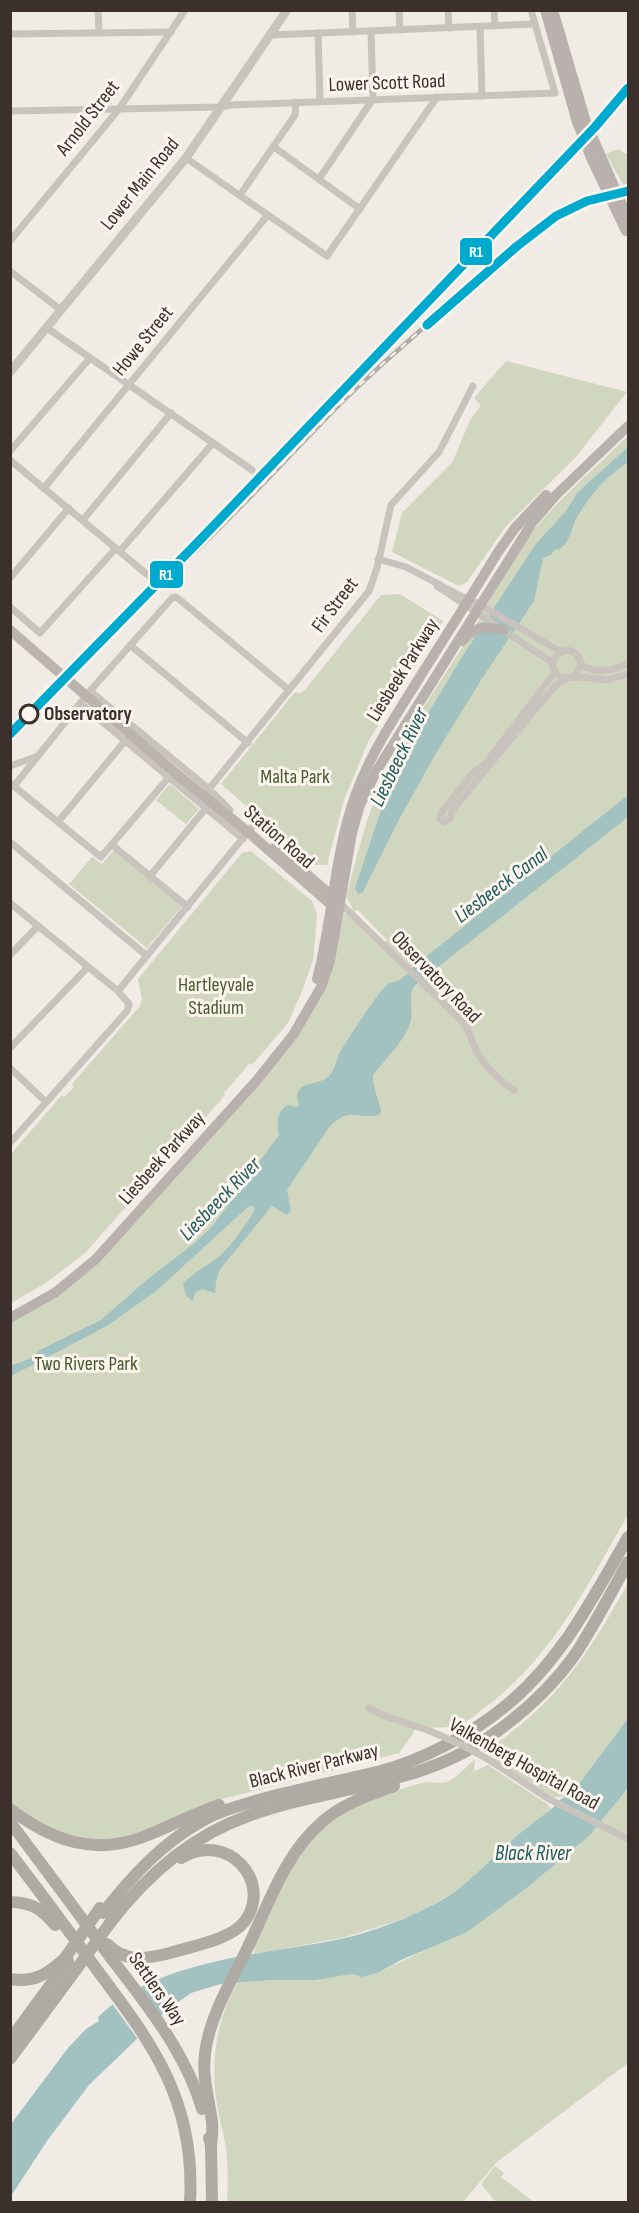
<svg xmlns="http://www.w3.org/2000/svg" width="639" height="2213" font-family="'Sofia Sans Condensed',sans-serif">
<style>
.green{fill:#d1d6bf}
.water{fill:#a1c2c1}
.pier{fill:#f0ebe5}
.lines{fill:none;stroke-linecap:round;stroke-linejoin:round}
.minor{stroke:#c9c3be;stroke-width:7}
.tertiary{stroke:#c9c3be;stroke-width:9}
.secondary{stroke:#bab3ae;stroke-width:10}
.primary{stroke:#b8b1ad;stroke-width:10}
.motorway{stroke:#afaaa4;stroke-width:12}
.rail-casing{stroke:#b1aca8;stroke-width:4.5}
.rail{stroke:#fbf5ee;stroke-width:2;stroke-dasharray:7;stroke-linecap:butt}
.minor-bridge{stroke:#c9c3be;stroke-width:7}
.secondary-bridge{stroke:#bab3ae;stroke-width:10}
.primary-bridge{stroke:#b8b1ad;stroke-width:10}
.motorway-bridge{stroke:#afaaa4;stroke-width:12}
.rail-1-casing{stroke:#fbf5ee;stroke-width:14}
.rail-1{stroke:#00a9ce;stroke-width:9}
.stop-dot{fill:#fbf5ee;stroke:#3b302b;stroke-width:3}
.labels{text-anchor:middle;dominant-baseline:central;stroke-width:6;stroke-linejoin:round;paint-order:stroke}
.street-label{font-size:20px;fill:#3b302b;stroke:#fbf5ee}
.stop-label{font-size:20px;font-weight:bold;fill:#3b302b;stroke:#fbf5ee;text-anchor:start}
.park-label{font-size:20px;fill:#4a5a2e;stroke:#fbf5ee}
.water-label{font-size:21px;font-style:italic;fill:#1f5a5e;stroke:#fbf5ee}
.line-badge{stroke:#fbf5ee;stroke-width:2}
.badge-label{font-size:16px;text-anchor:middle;font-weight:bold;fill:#fff}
</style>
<rect width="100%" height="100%" fill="#f0ebe5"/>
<!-- green -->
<g class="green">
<path d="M618 149 628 155V193L606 154Z"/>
<path d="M506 361 627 392 575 458 506 526 467 582 459 586 392 552 402 513 453 461 470 420 481 406 474 398Z"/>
<path d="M628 436V1515C587 1585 556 1651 491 1703 481 1710 468 1723 456 1725 443 1729 428 1728 415 1724L413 1734 399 1753 218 1800 139 1833 111 1840H89L53 1832 11 1803 10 1318 71 1280 257 1080 314 995 339 912 352 916 382 944 387 940 358 910 354 912 346 896C356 861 364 825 378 791 402 733 441 683 473 630 491 599 507 566 529 536 558 499 595 468 628 436Z"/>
<path d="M400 594 443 621 369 740 344 800 327 865H315L221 784 295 692 301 693 305 690 381 595Z"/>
<path d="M170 784 199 809 186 824 156 800Z"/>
<path d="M114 850 182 906 147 948 69 884 92 857 102 864Z"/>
<path d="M251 851 312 901 317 915 313 960 301 994 288 1023 252 1065 250 1063 224 1093 225 1095 221 1100 85 1253 46 1283 11 1303V1154L62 1095 64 1097 74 1087 72 1084 140 1006 142 999 138 979 242 853Z"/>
<path d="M628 1583V1718L591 1767 584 1780 568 1797H553L494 1760 502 1749 510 1751 511 1749 497 1743C561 1698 591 1649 628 1583Z"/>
<path d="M475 1759 474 1771 488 1765 547 1804 551 1809 511 1840 487 1865 463 1886 428 1908 397 1921 342 1938 254 1954 255 1943C288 1873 306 1819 387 1794 400 1790 414 1784 427 1782 433 1782 440 1784 446 1782 455 1780 467 1766 475 1759Z"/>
<path d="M628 1788V2063L497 2162 463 2202H227C228 2184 228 2166 226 2147 223 2131 218 2114 216 2098 211 2058 217 2017 238 1983L272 1980H316L352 1974 362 1977 378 1973 429 1948 528 1887 589 1836Z"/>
<path d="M495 2166 504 2173 501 2177 534 2202H496L481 2184Z"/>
</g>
<!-- water -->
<g class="water">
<path d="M628 447V462C607 476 590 495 577 517 571 528 571 541 560 549L554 550 552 554 543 558 534 601 481 680 435 755 396 825 363 892 358 894 355 888 395 768 462 657 535 545 566 511 577 493Z"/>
<path d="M628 795V817L414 986C408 996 413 1008 411 1019 409 1036 384 1061 373 1075 372 1085 379 1101 381 1111L379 1115C356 1120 351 1106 330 1126L287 1190 291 1211 287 1215 272 1206 220 1269 216 1281 215 1293 202 1289 196 1292 192 1301 186 1295 183 1284C193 1273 205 1267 217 1258 230 1248 247 1224 255 1209L253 1206H249L155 1292 105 1327 11 1376 10 1366 29 1359 40 1350 101 1320 148 1279 196 1242 214 1224 279 1135C277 1122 276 1114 287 1105L297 1107 299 1105C290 1078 319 1088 330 1075 335 1069 336 1061 339 1054 344 1045 380 989 387 985 390 982 396 982 400 980 406 976 411 969 417 964Z"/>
<path d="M628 1718V1788L589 1836 528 1887 467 1932 401 1960 378 1973 362 1977 352 1974 316 1980H272L221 1984 191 1993 167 2010 89 2085 47 2141 11 2196V2124L68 2048 86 2029 99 2021 98 2017C158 1959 263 1955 341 1939 377 1931 432 1910 461 1887 480 1872 496 1854 514 1838 526 1828 538 1819 550 1810 555 1807 558 1800 563 1798 566 1796 569 1796 571 1794 580 1785 585 1775 593 1765 604 1749 617 1734 628 1718Z"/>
</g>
<!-- pier -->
<path class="pier" d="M134 1987 162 2020 139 2041 111 2002Z"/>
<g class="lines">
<!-- minor -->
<g class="minor">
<path d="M98 10 99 33"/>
<path d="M352 10 353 32"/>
<path d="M399 10 400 30"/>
<path d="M448 10 449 28"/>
<path d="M494 10 495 26"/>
<path d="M480 27 482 96"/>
<path d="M371 31 373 99"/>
<path d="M318 33 320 101"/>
<path d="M10 34 171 32"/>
<path d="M271 35 534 24"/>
<path d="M10 111 221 107 231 105 555 93 531 10"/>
<path d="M274 147 360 209"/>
<path d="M186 158 327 256 437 97"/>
<path d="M319 179 373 99"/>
<path d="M240 195 295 115 296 102"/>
<path d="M10 241 119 109 185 10"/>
<path d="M10 271 61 310"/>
<path d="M47 328 252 470"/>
<path d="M10 451 90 358"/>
<path d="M10 460 149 576"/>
<path d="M44 488 268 215"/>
<path d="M83 520 171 413"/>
<path d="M120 551 213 443"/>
<path d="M378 559 406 567 459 595 479 604 561 652"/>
<path d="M10 578 69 508"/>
<path d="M437 586 553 663"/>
<path d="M10 607 40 633 116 548"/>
<path d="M130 645 248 743"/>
<path d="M581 665C596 674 614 671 628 663"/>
<path d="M555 672 486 763 472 774 441 813 440 819 443 822 450 819 452 811 537 707 555 686 566 679"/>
<path d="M574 677 581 665C576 634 536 660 561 678L582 677 607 680 628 674"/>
<path d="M90 691 209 789 230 810"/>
<path d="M81 704 243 839"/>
<path d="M10 766 36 757"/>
<path d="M10 783 101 857 169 777"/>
<path d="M14 786 90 691 172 598 176 597 180 600 289 690"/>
<path d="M204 795 369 591 377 568 391 505 439 452 473 386"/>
<path d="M58 822 125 741"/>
<path d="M10 842 147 956"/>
<path d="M112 845 188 907"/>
<path d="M150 876 206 808"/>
<path d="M10 903 118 991 129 1004 127 1011 10 1143"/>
<path d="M340 903 463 1022C471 1032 471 1042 477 1052 484 1065 501 1082 514 1090"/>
<path d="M10 955 38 926"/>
<path d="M118 991 252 827"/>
<path d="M10 1048 88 967"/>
<path d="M10 1068 46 1102"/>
<path d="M369 1708 385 1716 430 1731"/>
<path d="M491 1761 549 1799 628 1839"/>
</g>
<!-- tertiary -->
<path class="tertiary" d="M10 372 186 158 287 10"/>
<!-- secondary -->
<g class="secondary">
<path d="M173 771 248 832 337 910"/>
<path d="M275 847 338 901"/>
</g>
<!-- primary -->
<g class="primary">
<path d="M553 10 586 122"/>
<path d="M462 641C477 625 483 626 504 630"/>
<path d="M317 979C333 919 334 855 355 796 370 754 395 717 418 680 445 637 472 595 498 552L515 528 546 495"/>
<path d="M10 1318 56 1292 96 1259 257 1080 293 1035 321 987 330 961 352 833 360 805 377 770 532 523 556 495 628 426"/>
</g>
<!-- motorway -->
<g class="motorway">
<path d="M10 1809C51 1840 93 1856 143 1837 169 1827 193 1814 219 1805"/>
<path d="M10 1822C43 1866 76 1910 108 1954 144 2001 186 2052 202 2109"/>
<path d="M10 1853C38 1889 65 1926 92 1963 151 2042 196 2099 190 2202"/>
<path d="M10 1902C31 1902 42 1909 55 1925"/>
<path d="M103 1913C132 1876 161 1844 202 1821 221 1810 242 1805 262 1799 300 1789 339 1781 377 1772 419 1762 470 1735 503 1708 560 1663 593 1598 628 1537"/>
<path d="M110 1923C146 1876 191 1836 248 1816 327 1787 418 1787 489 1737 521 1715 551 1688 574 1656 594 1626 611 1593 628 1562"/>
<path d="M107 1944C125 1963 147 1959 170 1953 192 1946 231 1940 245 1921 273 1882 228 1830 181 1858"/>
<path d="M10 1979C33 1983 46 1975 63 1960"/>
<path d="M10 2040 68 1961"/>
<path d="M10 2059 75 1971"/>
<path d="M209 2138 211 2145 212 2202"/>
<path d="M211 2145C212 2138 213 2130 212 2122 209 2099 202 2078 205 2054 209 2017 231 1982 247 1949 268 1906 284 1855 321 1823 342 1804 367 1796 394 1786"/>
</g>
<!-- rail casing -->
<g class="rail-casing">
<path id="rail" d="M172 574C233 518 288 456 347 397 382 363 419 332 455 300 510 253 553 203 628 191"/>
</g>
<!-- rail -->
<use href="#rail" class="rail"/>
<!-- minor-bridge -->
<path class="minor-bridge" d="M430 1731 462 1745 491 1761"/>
<!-- secondary-bridge -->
<path class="secondary-bridge" d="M10 630 173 771"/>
<!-- primary-bridge -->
<g class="primary-bridge">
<path d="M545 10 577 122 591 158 626 231"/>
<path d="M586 122 628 218"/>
</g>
<!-- motorway-bridge -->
<g class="motorway-bridge">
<path d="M65 1958 100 1908"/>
<path d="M75 1971 110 1923"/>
</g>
<!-- rail-1 casing -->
<g class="rail-1-casing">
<g id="rail-1">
<path d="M427 325 516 247 556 216 587 201 628 191"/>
<path d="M10 734 200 540 595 127 628 88"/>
</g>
</g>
<!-- rail-1 -->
<use href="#rail-1" class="rail-1"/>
</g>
<!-- markers -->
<circle class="stop-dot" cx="29" cy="714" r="9"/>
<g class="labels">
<!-- street labels -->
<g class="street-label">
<text transform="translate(387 83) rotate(-2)">Lower Scott Road</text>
<text transform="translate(88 118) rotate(-52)">Arnold Street</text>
<text transform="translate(140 184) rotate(-51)">Lower Main Road</text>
<text transform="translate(143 341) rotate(-51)">Howe Street</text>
<text transform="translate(335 605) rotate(-53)">Fir Street</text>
<text transform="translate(403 670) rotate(-58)">Liesbeek Parkway</text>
<text transform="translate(279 837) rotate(41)">Station Road</text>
<text transform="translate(436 977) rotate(46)">Observatory Road</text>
<text transform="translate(162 1158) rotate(-48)">Liesbeek Parkway</text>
<text transform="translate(524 1764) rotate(29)">Valkenberg Hospital Road</text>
<text transform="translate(314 1766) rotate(-14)">Black River Parkway</text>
<text transform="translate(157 1989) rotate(55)">Settlers Way</text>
</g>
<!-- stop labels -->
<g class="stop-label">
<text x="44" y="714">Observatory</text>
</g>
<!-- park labels -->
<g class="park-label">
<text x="295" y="777">Malta Park</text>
<text x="216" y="985">Hartleyvale<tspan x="216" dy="23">Stadium</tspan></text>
<text x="86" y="1364">Two Rivers Park</text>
</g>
<!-- water labels -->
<g class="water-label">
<text transform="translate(399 757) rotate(-64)">Liesbeeck River</text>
<text transform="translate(501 885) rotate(-37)">Liesbeeck Canal</text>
<text transform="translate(220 1199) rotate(-46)">Liesbeeck River</text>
<text x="533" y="1853">Black River</text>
</g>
</g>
<g class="line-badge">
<rect x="459" y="237" width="34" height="29" rx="6" fill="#00a9ce"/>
<rect x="149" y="560" width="35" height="29" rx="6" fill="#00a9ce"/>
</g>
<g class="badge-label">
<text x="476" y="257">R1</text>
<text x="166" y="580">R1</text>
</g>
<!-- border -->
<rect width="639" height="2213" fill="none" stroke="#3b302b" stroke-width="24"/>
</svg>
